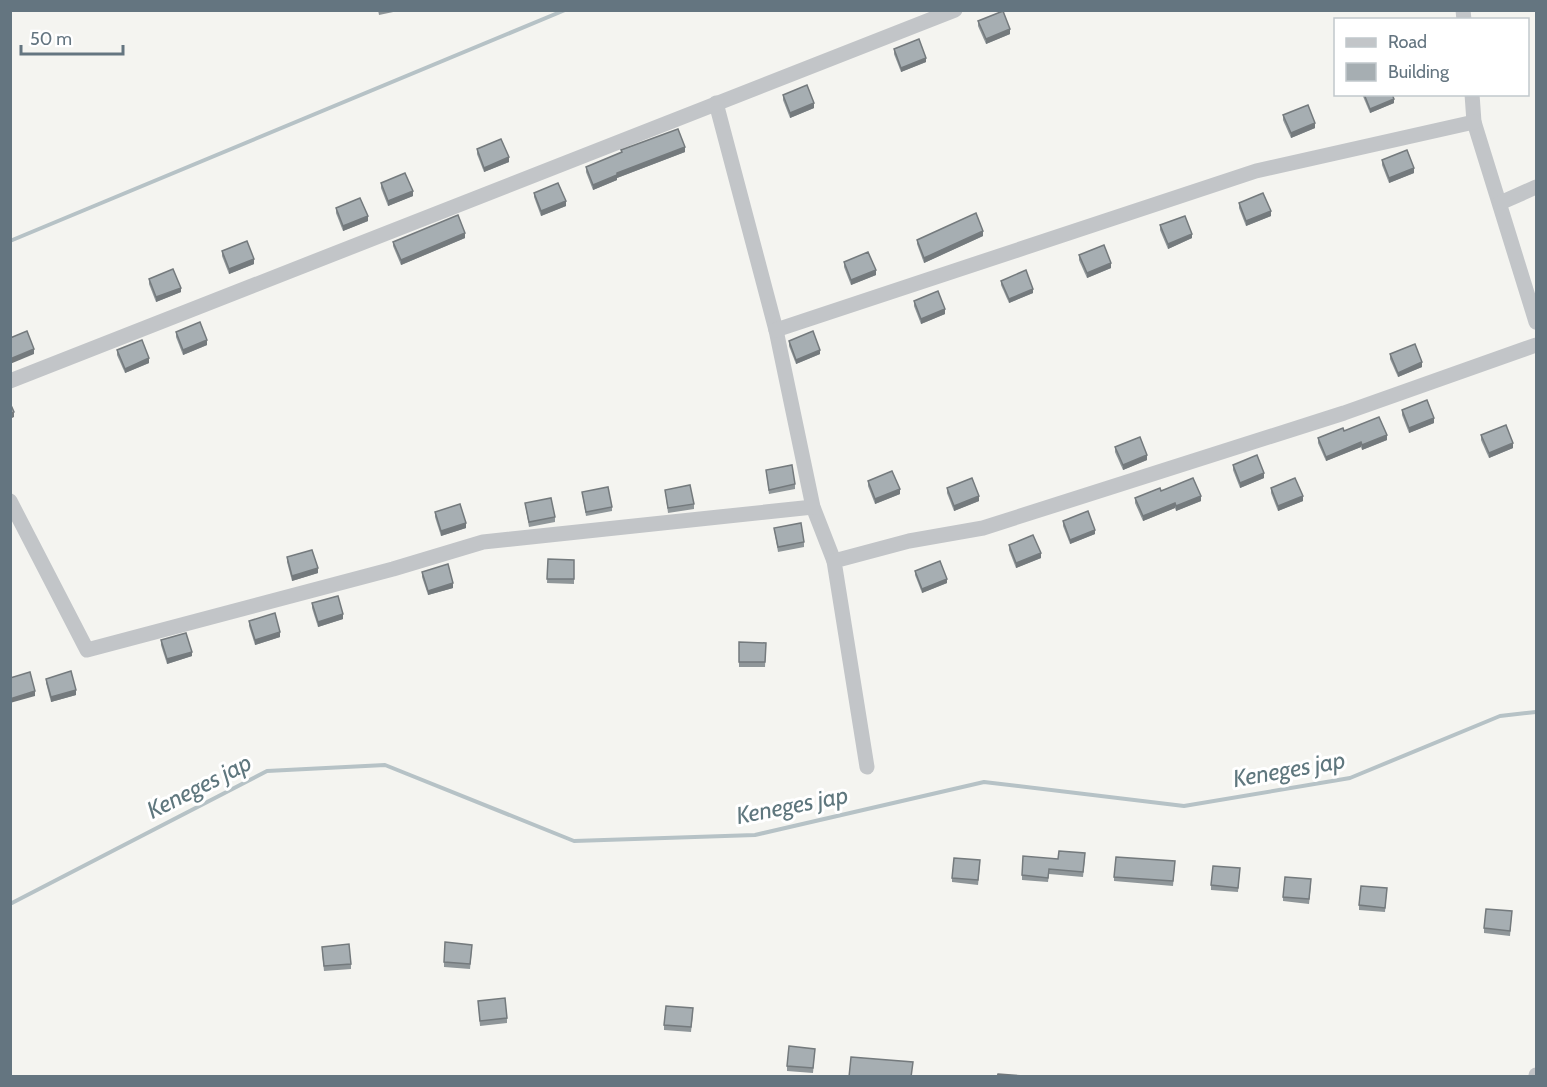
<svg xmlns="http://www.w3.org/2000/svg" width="1547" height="1087" font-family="Cabin,sans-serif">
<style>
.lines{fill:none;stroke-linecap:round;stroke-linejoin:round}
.stream{stroke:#b6c2c6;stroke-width:4}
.minor{stroke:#c2c5c8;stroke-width:15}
.wall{fill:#8f9699}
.shaded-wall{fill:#747a7d}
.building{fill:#a6aeb2;stroke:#747a7d;stroke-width:1.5}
.labels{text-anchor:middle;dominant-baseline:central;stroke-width:6;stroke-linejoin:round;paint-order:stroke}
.water-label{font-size:24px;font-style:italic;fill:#5f777e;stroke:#fff}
</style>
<rect width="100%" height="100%" fill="#f4f4f0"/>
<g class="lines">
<!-- stream -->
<g class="stream">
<path d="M10 241 565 10"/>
<path d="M10 904 267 771 385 765 574 841 755 835 984 782 1184 806 1350 778 1500 716 1536 712"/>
</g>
<!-- minor -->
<g class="minor">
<path d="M1463 10 1464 20"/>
<path d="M1472 94 1474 122 1536 322"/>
<path d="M716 103 776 330 813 507 834 561"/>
<path d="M1500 203 1536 187"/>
<path d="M776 330 1256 171 1474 122"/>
<path d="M10 381 955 10"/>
<path d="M10 501 87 650 393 569 483 542 813 507"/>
<path d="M867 767 834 561 909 541 983 528 1344 413 1536 345"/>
<path d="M1536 1076V1075"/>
</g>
</g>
<!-- wall -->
<g class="wall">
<path d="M378 10H398V11L379 15Z"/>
<path d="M978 21 1010 34 986 44 978 26Z"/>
<path d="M894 49 926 62 901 72 894 54Z"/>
<path d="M1362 94H1392L1394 103 1370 113Z"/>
<path d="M783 95 814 108 790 118 783 100Z"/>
<path d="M1283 115 1315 128 1291 138 1283 120Z"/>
<path d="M477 149 509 162 484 172 477 154Z"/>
<path d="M621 150 685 152 617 178V180L593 190 586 172V167L621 153Z"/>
<path d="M1382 160 1414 173 1389 183 1382 165Z"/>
<path d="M381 183 413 196 388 206 381 188Z"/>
<path d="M534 193 566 206 541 216 534 197Z"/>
<path d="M1239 203 1271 216 1246 226 1239 208Z"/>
<path d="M336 208 368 221 343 231 336 213Z"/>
<path d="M1160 225 1192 238 1168 249 1160 230Z"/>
<path d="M983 236 924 263 917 244V240Z"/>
<path d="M465 238 401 265 393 246V242Z"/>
<path d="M222 251 254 264 229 274 222 256Z"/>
<path d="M1079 255 1111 268 1087 278 1079 260Z"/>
<path d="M844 262 876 275 851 285 844 267Z"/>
<path d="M149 279 181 292 156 302 149 284Z"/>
<path d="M1001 281 1033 293 1009 303 1001 285Z"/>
<path d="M914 301 945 314 921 324 914 306Z"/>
<path d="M176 332 207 345 183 355 176 337Z"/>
<path d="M789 341 820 354 796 364 789 346Z"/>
<path d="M117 350 149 363 125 373 117 355Z"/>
<path d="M1390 354 1422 367 1398 377 1390 359Z"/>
<path d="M1402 410 1434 423 1409 433 1402 415Z"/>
<path d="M1344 431 1387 440 1362 450 1361 447 1326 461 1318 443V438Z"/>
<path d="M1481 435 1513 448 1489 458 1481 440Z"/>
<path d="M1115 447 1147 460 1123 470 1115 452Z"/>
<path d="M1233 465 1264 478 1240 488 1233 470Z"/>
<path d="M766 470 795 484V489L769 494Z"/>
<path d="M868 481 900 494 875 504 868 486Z"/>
<path d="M947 488 979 501 954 511 947 493Z"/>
<path d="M1271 488 1303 501 1278 511 1271 493Z"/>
<path d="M665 490 694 504V509L668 513Z"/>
<path d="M1161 491 1201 501 1176 511 1175 508 1143 521 1135 503V498Z"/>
<path d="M582 492 612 507V511L586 516Z"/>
<path d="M525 503 555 517V522L529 527Z"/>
<path d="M435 512 466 528 441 536 435 517Z"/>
<path d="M1063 521 1095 534 1070 544 1063 526Z"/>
<path d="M774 528 804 542V547L778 552Z"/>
<path d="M1009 545 1041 558 1016 568 1009 550Z"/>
<path d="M287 557 318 573 292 581 287 562Z"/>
<path d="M548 559 574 560V584L547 583Z"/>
<path d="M915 571 947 583 922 593 915 575Z"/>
<path d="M422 572 453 588 428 595 422 577Z"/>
<path d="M312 603 343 619 318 627 312 608Z"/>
<path d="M249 621 280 637 255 645 249 626Z"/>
<path d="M161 640 192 656 167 664 161 645Z"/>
<path d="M739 642 766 643 765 667H739Z"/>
<path d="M46 679 76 695 51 702 46 683Z"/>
<path d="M1085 857 1083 877 1049 874 1048 882 1022 880V875L1058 859Z"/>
<path d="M1175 861 1173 886 1114 881V877Z"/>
<path d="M980 865 978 885 952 882V878Z"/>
<path d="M1240 868 1238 892 1211 890V885Z"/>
<path d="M1311 884 1309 904 1283 901V897Z"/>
<path d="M1387 888 1385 912 1359 910V905Z"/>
<path d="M1512 911 1510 936 1484 933V928Z"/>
<path d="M472 949 470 969 444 967V962Z"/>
<path d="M322 952 351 964V969L324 971Z"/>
<path d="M478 1001 507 1018V1023L480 1026Z"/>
<path d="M693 1013 691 1032 664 1030V1025Z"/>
<path d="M815 1049 813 1073 787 1071V1066Z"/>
</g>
<!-- shaded-wall -->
<g class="shaded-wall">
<path d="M1010 29V34L986 44V39Z"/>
<path d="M926 58V62L901 72V68Z"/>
<path d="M1394 99V103L1370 113V109Z"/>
<path d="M814 103V108L790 118V113Z"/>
<path d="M1315 123V128L1291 138V133Z"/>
<path d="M685 147V152L617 178V180L593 190V185L617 173Z"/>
<path d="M509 157V162L484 172V168Z"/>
<path d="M1414 168V173L1389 183V178Z"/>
<path d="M413 191V196L388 206V201Z"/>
<path d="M566 201V206L541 216V211Z"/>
<path d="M1271 211V216L1246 226V221Z"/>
<path d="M368 216V221L343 231V226Z"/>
<path d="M983 231V236L924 263V258Z"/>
<path d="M465 233V238L401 265V260Z"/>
<path d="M1192 234V238L1168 249V244Z"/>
<path d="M254 259V264L229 274V269Z"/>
<path d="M1111 263V268L1087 278V273Z"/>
<path d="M876 270V275L851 285V280Z"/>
<path d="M181 288V292L156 302V297Z"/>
<path d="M1033 289V293L1009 303V299Z"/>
<path d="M945 309V314L921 324V319Z"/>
<path d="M207 340V345L183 355V350Z"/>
<path d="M34 349V354L10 364V359Z"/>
<path d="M820 350V354L796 364V360Z"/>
<path d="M149 358V363L125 373V369Z"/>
<path d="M1422 362V367L1398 377V373Z"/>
<path d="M14 412V417L10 419V414Z"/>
<path d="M1434 418V423L1409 433V428Z"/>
<path d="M1387 435V440L1362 450V445Z"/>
<path d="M1361 442V447L1326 461V457Z"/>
<path d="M1513 443V448L1489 458V453Z"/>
<path d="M1147 455V460L1123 470V465Z"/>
<path d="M1264 473V478L1240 488V483Z"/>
<path d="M900 489V494L875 504V499Z"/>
<path d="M979 496V501L954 511V506Z"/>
<path d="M1201 496V501L1176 511V506Z"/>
<path d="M1303 496V501L1278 511V506Z"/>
<path d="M1175 503V508L1143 521V516Z"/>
<path d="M466 523V528L441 536V531Z"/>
<path d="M1095 530V534L1070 544V540Z"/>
<path d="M1041 553V558L1016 568V563Z"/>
<path d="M318 568V573L292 581V576Z"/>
<path d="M947 579V583L922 593V589Z"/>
<path d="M453 583V588L428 595V591Z"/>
<path d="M343 614V619L318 627V622Z"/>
<path d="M280 632V637L255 645V640Z"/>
<path d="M192 652V656L167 664V659Z"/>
<path d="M76 690V695L51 702V697Z"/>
<path d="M35 691V696L10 703V699Z"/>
</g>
<!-- building -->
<g class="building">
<path d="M1003 11 1010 29 986 39 978 21Z"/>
<path d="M919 39 926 58 901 68 894 49Z"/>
<path d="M807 85 814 103 790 113 783 95Z"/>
<path d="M1364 94H1392L1394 99 1370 109Z"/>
<path d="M1308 105 1315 123 1291 133 1283 115Z"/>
<path d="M678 129 685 147 617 173V175L593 185 586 167 622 152 621 150Z"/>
<path d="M501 139 509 157 484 168 477 149Z"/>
<path d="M1407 150 1414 168 1389 178 1382 160Z"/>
<path d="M405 173 413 191 388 201 381 183Z"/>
<path d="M558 183 566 201 541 211 534 193Z"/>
<path d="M1263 193 1271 211 1246 221 1239 203Z"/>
<path d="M360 198 368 216 343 226 336 208Z"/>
<path d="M976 213 983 231 924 258 917 240Z"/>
<path d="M458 215 465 233 401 260 393 242Z"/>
<path d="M1185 216 1192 234 1168 244 1160 225Z"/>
<path d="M247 241 254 259 229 269 222 251Z"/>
<path d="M1104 245 1111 263 1087 273 1079 255Z"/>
<path d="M868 252 876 270 851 280 844 262Z"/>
<path d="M173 269 181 288 156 297 149 279Z"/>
<path d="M1026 270 1033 289 1009 299 1001 281Z"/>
<path d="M938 291 945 309 921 319 914 301Z"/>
<path d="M200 322 207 340 183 350 176 332Z"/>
<path d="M27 331 34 349 10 359V338Z"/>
<path d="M813 331 820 350 796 360 789 341Z"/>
<path d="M142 340 149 358 125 369 117 350Z"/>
<path d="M1415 344 1422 362 1398 373 1390 354Z"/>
<path d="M1427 400 1434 418 1409 428 1402 410Z"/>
<path d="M10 403 14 412 10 414Z"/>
<path d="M1379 417 1387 435 1362 445 1361 442 1326 457 1318 438 1343 428 1344 431Z"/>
<path d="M1506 425 1513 443 1489 453 1481 435Z"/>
<path d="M1140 437 1147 455 1123 465 1115 447Z"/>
<path d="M1257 455 1264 473 1240 483 1233 465Z"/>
<path d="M792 465 795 484 769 490 766 470Z"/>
<path d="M892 471 900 489 875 499 868 481Z"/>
<path d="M972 478 979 496 954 506 947 488Z"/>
<path d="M1193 478 1201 496 1176 506 1175 503 1143 516 1135 498 1160 488 1161 491Z"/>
<path d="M1295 478 1303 496 1278 506 1271 488Z"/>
<path d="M690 485 694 504 668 508 665 490Z"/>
<path d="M608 487 612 507 586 512 582 492Z"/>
<path d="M551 498 555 517 529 522 525 503Z"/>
<path d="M460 504 466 523 441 531 435 512Z"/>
<path d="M1088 511 1095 530 1070 540 1063 521Z"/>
<path d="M801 523 804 542 778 547 774 528Z"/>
<path d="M1033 535 1041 553 1016 563 1009 545Z"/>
<path d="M312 550 318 568 292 576 287 557Z"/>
<path d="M548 559 574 560V579H547Z"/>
<path d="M940 561 947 579 922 589 915 571Z"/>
<path d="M448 564 453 583 428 591 422 572Z"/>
<path d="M338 596 343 614 318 622 312 603Z"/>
<path d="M275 613 280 632 255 640 249 621Z"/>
<path d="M186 633 192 652 167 659 161 640Z"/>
<path d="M739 642 766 643 765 662H739Z"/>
<path d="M71 671 76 690 51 697 46 679Z"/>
<path d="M30 672 35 691 10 699V678Z"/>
<path d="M1059 851 1085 853 1083 872 1049 869 1048 878 1022 875 1023 856 1058 859Z"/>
<path d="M1116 857 1175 861 1173 881 1114 877Z"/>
<path d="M954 858 980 860 978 880 952 878Z"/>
<path d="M1213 866 1240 868 1238 888 1211 885Z"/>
<path d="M1285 877 1311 879 1309 899 1283 897Z"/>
<path d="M1361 886 1387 888 1385 908 1359 905Z"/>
<path d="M1486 909 1512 911 1510 931 1484 928Z"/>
<path d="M445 942 472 945 470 964 444 962Z"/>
<path d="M349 944 351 964 324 966 322 947Z"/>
<path d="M505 998 507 1018 480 1021 478 1001Z"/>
<path d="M666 1006 693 1008 691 1027 664 1025Z"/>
<path d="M789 1046 815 1049 813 1068 787 1066Z"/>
<path d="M851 1057 913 1062 911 1077H849Z"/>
<path d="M998 1074 1024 1076 997 1077Z"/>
</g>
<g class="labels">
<!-- water labels -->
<g class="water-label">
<text transform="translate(1289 769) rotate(-10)">Keneges jap</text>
<text transform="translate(199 786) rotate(-27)">Keneges jap</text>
<text transform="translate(792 805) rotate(-11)">Keneges jap</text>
</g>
</g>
<!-- border -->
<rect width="1547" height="1087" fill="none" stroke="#647580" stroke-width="24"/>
<!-- legend -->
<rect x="1334" y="18" width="195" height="78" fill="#ffffff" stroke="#c1c8cc" stroke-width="1.5"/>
<rect x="1346" y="38" width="30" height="9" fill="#c2c5c8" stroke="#c1c8cc" stroke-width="1.5"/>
<text x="1388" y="48" font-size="18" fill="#647580">Road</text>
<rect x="1346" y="63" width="30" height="18" fill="#a6aeb2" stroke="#c1c8cc" stroke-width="1.5"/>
<text x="1388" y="78" font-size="18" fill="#647580">Building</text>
<!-- scale -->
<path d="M21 45v9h102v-9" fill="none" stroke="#647580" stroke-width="3"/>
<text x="30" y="45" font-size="18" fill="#647580" stroke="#ffffff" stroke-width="4.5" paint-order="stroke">50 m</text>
</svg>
